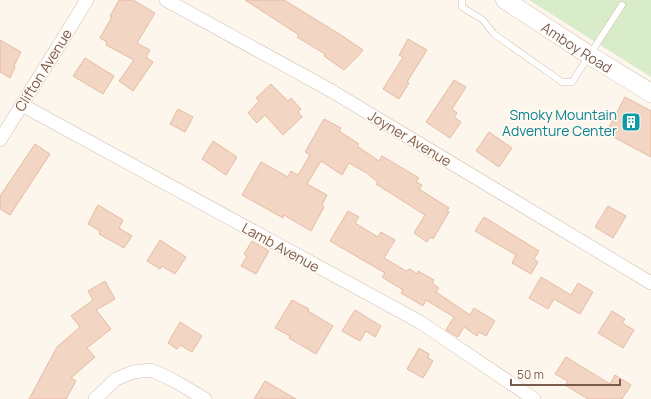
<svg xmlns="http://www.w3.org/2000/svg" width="651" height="399" font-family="Manrope,sans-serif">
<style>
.green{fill:#d8ecc9}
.building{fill:#f3d5c3;stroke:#e6bba3}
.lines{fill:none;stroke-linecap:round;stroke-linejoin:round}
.lane-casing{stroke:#d1beb0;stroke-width:7}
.street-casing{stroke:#d1beb0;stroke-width:14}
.secondary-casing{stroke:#d6c0b0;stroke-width:19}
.lane{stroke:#fff;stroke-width:6}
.street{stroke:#fff;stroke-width:13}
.secondary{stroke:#fff;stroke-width:18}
.labels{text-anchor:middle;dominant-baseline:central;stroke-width:3;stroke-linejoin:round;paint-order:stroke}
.street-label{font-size:14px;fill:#7a5c4d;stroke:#fffaf3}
.culture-label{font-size:14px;fill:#0d838f;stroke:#fffaf3;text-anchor:end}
</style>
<rect width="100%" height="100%" fill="#fdf6ec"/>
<!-- green -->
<path class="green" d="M529 0H651V77Z"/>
<!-- building -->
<g class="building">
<path d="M119 0H133L155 13 137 43 150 50 146 57 153 62 133 91 119 81 134 60 106 45 107 42 100 38 112 17 110 16Z"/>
<path d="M245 0H284L341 35 363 50 359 55 344 70 324 56 325 54 297 37 299 35Z"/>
<path d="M408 39 427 50 407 82 409 83 399 99 383 89 403 57 399 55Z"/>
<path d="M0 40 21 52 14 66 15 67 10 78 0 72Z"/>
<path d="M85 58 114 76 103 94 73 76Z"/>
<path d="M454 80 466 87 452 109 457 113 454 117 461 122 450 138 426 122Z"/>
<path d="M271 84 288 101 291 98 301 109 298 112 302 117 283 135 265 115 257 123 248 113 259 101 256 98Z"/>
<path d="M625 97 651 111V157L606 133Z"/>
<path d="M178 109 193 117 185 132 170 124Z"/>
<path d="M324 119 341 128 339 131 359 144 357 146 379 161 382 156 419 178 416 182 422 185 419 189 449 208 447 211 449 212 433 239 430 237 427 242 414 233 425 215 376 184 378 182 370 176V175L349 163 342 175 321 161 307 184 327 195 322 205 324 207 311 231 284 215 283 218 242 195 261 162 288 177 291 171 298 175 310 155 305 152Z"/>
<path d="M489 132 512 148 499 167 476 151Z"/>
<path d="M213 141 237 157 226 175 202 159Z"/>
<path d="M35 144 50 154 10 215 0 209V196Z"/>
<path d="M98 205 123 220 119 228 132 236 124 248 99 234 100 231 88 224Z"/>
<path d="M608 206 626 216 613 238 595 227Z"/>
<path d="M348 211 359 217 355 223 378 237 381 232 395 240 384 258 406 271 410 269 417 274 418 271 434 280 432 283 439 288 436 292 470 315 474 308 495 321 486 336 479 332 477 336 464 327 458 337 446 330 454 317 426 300 423 306 401 293 403 290 382 277 385 273 330 241Z"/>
<path d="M484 217 539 251 534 259 538 262 531 274 512 263 516 255 475 231Z"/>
<path d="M160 240 186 257 175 274 162 266 160 269 147 261Z"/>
<path d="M252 241 269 251 256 274 241 266 247 256 244 254Z"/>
<path d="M541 277 571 295 578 283 593 292 580 314 554 299 548 309 529 298Z"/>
<path d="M105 281 115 299 96 310 111 329 87 348 95 357 71 378 76 381 66 399H29L57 347 80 327 71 316 93 300 88 291Z"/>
<path d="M292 300 309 309 308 311 333 326 316 354 289 338 290 336 275 328Z"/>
<path d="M355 310 381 326 375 337 366 331 360 341 342 331Z"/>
<path d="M612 311 625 319 622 323 634 330 623 348 598 333Z"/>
<path d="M180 322 202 336 192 352 180 345 177 349 168 343Z"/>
<path d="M419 348 429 354 428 358 433 361 423 378 407 369Z"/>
<path d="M566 357 610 384 615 375 631 385 622 399H588L565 385 568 381 555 374Z"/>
<path d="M265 381 296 399H254Z"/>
</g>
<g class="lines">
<!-- lane casing -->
<g class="lane-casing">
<path id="lane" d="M462 0V7L483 20 494 34 562 82H572L622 5"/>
</g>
<!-- street casing -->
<g class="street-casing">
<g id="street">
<path d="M166 0 330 90 651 283"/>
<path d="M22 105 420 322 534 399"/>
<path d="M0 140 87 0"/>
<path d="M95 399 116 379 133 372 151 370 173 380 205 399"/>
</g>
</g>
<!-- secondary casing -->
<g class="secondary-casing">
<g id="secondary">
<path id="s1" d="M505 0 589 55 651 93"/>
</g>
</g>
<!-- lane -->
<use href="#lane" class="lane"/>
<!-- street -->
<use href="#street" class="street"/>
<!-- secondary -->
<use href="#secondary" class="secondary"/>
</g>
<!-- icons -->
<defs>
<g id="building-square" transform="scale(1)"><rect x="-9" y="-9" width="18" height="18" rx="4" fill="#0f9aa8" stroke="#fffaf3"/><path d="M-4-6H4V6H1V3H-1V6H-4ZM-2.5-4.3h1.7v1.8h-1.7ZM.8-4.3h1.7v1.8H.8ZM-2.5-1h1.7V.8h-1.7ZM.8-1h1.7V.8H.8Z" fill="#fff"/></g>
</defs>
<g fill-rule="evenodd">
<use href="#building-square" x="631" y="122"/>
</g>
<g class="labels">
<!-- street labels -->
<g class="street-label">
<text stroke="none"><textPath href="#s1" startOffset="86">Amboy Road</textPath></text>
<text transform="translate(43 70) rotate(-58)">Clifton Avenue</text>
<text transform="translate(410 138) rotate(31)">Joyner Avenue</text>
<text transform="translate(281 247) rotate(29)">Lamb Avenue</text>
</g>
<!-- culture labels -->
<g class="culture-label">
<text x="617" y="114">Smoky Mountain<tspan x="617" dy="16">Adventure Center</tspan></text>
</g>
</g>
<!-- scale -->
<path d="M511 379v6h109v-6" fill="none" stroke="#7a5c4d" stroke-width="2"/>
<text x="517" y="379" font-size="12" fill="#7a5c4d" stroke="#fffaf3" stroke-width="3" paint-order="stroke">50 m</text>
</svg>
